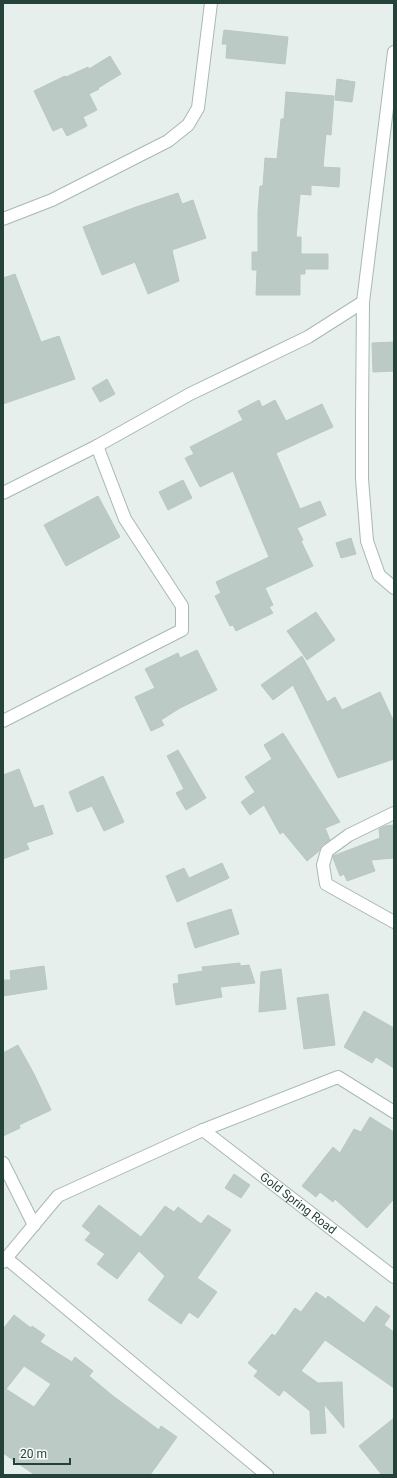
<svg xmlns="http://www.w3.org/2000/svg" width="397" height="1478" font-family="Roboto,sans-serif">
<style>
.building{fill:#bbcac4;stroke:#b8c9c2;fill-rule:evenodd}
.lines{fill:none;stroke-linecap:round;stroke-linejoin:round}
.minor-casing{stroke:#a8b8b2;stroke-width:14}
.minor{stroke:#fff;stroke-width:12}
.labels{text-anchor:middle;dominant-baseline:central;stroke-width:3;stroke-linejoin:round;paint-order:stroke}
.street-label{font-size:12px;fill:#24423a;stroke:#f7fbf9}
</style>
<rect width="100%" height="100%" fill="#e6efeb"/>
<!-- building -->
<g class="building">
<path d="M224 30 288 37 285 64 226 58 227 44H222Z"/>
<path d="M110 56 121 74 98 88 99 89 89 94 97 110 83 117 87 126 67 136 62 127 53 131 34 91 65 76 66 77 88 67 89 69Z"/>
<path d="M337 79 355 82 352 102 335 100Z"/>
<path d="M286 92 334 96 331 135 326 134 323 167 340 168 339 187 311 185V195L300 194 296 237H301V254H328V269H305V274H300V295H256L257 270H252V252H258V212L260 186H263L265 158 277 159 281 119H284Z"/>
<path d="M178 193 182 204 193 200 206 238 172 250 179 281 148 294 135 262 102 275 83 227 136 207Z"/>
<path d="M15 274 41 342 59 336 75 379 3 404V278Z"/>
<path d="M394 342V371L373 372 372 343Z"/>
<path d="M107 379 115 394 100 402 92 388Z"/>
<path d="M259 400 262 407 275 400 286 421 322 404 333 427 276 453 300 509 320 501 326 515 297 528 303 540 301 541 313 566 265 588 273 605 269 607 273 613 236 631 233 625 230 626 215 596 221 593 216 582 269 557 233 471 200 487 185 458 194 454 190 447 243 420 238 411Z"/>
<path d="M183 480 192 498 168 510 159 492Z"/>
<path d="M98 496 120 537 66 566 44 525Z"/>
<path d="M351 538 356 554 341 558 336 543Z"/>
<path d="M316 612 335 640 307 660 287 631Z"/>
<path d="M197 650 217 690 180 708 161 720 164 725 151 731 135 697 155 688 145 669 178 653 180 658Z"/>
<path d="M302 656 327 702 335 697 342 710 380 692 394 722V759L338 778 293 685 273 700 261 685Z"/>
<path d="M283 733 340 822 325 828 330 840 322 845 319 851 307 861 283 832 280 834 264 805 250 815 241 802 255 792 245 777 272 759 264 745Z"/>
<path d="M178 750 206 798 186 810 176 793 184 789 167 756Z"/>
<path d="M19 769 34 808 43 805 53 834 26 843 29 849 3 859V775Z"/>
<path d="M103 776 124 822 104 831 92 806 77 812 69 792Z"/>
<path d="M394 825V858L371 860 375 871 347 881 344 874 340 876 333 858V856L380 838 379 829 385 826Z"/>
<path d="M222 863 229 878 177 902 166 876 184 868 189 878Z"/>
<path d="M231 909 239 934 195 948 187 923Z"/>
<path d="M240 963V966L249 965 255 983 220 987 222 997 176 1005 173 984 179 983 178 975 203 971 202 967Z"/>
<path d="M44 966 47 989 3 996V980H11L10 971Z"/>
<path d="M281 969 286 1009 259 1012 261 972Z"/>
<path d="M328 994 335 1045 304 1049 297 998Z"/>
<path d="M364 1011 394 1028V1068L376 1057 372 1063 344 1047Z"/>
<path d="M18 1045 34 1074 51 1110 19 1125 20 1128 3 1136V1053Z"/>
<path d="M370 1117 394 1132V1199L367 1228 335 1199 333 1202 320 1192 316 1197 302 1186 333 1147 340 1153 354 1129 361 1132Z"/>
<path d="M234 1174 250 1185 241 1198 225 1188Z"/>
<path d="M99 1205 141 1237 165 1206 174 1212 178 1207 201 1224 208 1215 231 1230 197 1278 217 1292 198 1318 189 1312 181 1324 148 1300 165 1276 139 1251 117 1279 97 1264 105 1254 85 1240 91 1233 82 1226Z"/>
<path d="M316 1292 326 1299 328 1296 364 1323 376 1306 390 1316 384 1325 394 1332V1388L325 1340 301 1371 318 1383 342 1382 344 1428 324 1404 326 1433 311 1434 310 1411 284 1390 279 1396 254 1376 258 1371 248 1363 272 1334 275 1336 295 1308 301 1312Z"/>
<path d="M14 1315 31 1328 32 1326 45 1335 40 1342 72 1362 75 1357 93 1371 89 1376 113 1396 159 1430 161 1426 177 1437 150 1475H35L3 1453V1329ZM24 1366 51 1384 34 1407 6 1389Z"/>
<path d="M394 1418V1475H382L359 1446Z"/>
</g>
<g class="lines">
<!-- minor casing -->
<g class="minor-casing">
<g id="minor">
<path d="M394 52 363 302 362 415V479L367 541 379 575 394 588"/>
<path d="M3 219 52 200 168 141 188 125 198 108 211 3"/>
<path d="M3 493 97 446 190 394 308 337 363 302"/>
<path d="M3 721 182 630V606L125 519 97 446"/>
<path d="M394 813 349 835 327 851 323 865 326 884 394 922"/>
<path id="s1" d="M203 1130 394 1277"/>
<path d="M3 1163 34 1225"/>
<path d="M6 1258 267 1475"/>
<path d="M3 1262 58 1196 203 1130 338 1077 394 1112"/>
</g>
</g>
<!-- minor -->
<use href="#minor" class="minor"/>
</g>
<g class="labels">
<!-- street labels -->
<g class="street-label">
<text stroke="none"><textPath href="#s1" startOffset="120">Gold Spring Road</textPath></text>
</g>
</g>
<!-- border -->
<rect width="397" height="1478" fill="none" stroke="#24423a" stroke-width="8"/>
<!-- scale -->
<path d="M14 1458v6h56v-6" fill="none" stroke="#24423a" stroke-width="2"/>
<text x="20" y="1458" font-size="12" fill="#24423a" stroke="#f7fbf9" stroke-width="3" paint-order="stroke">20 m</text>
</svg>
